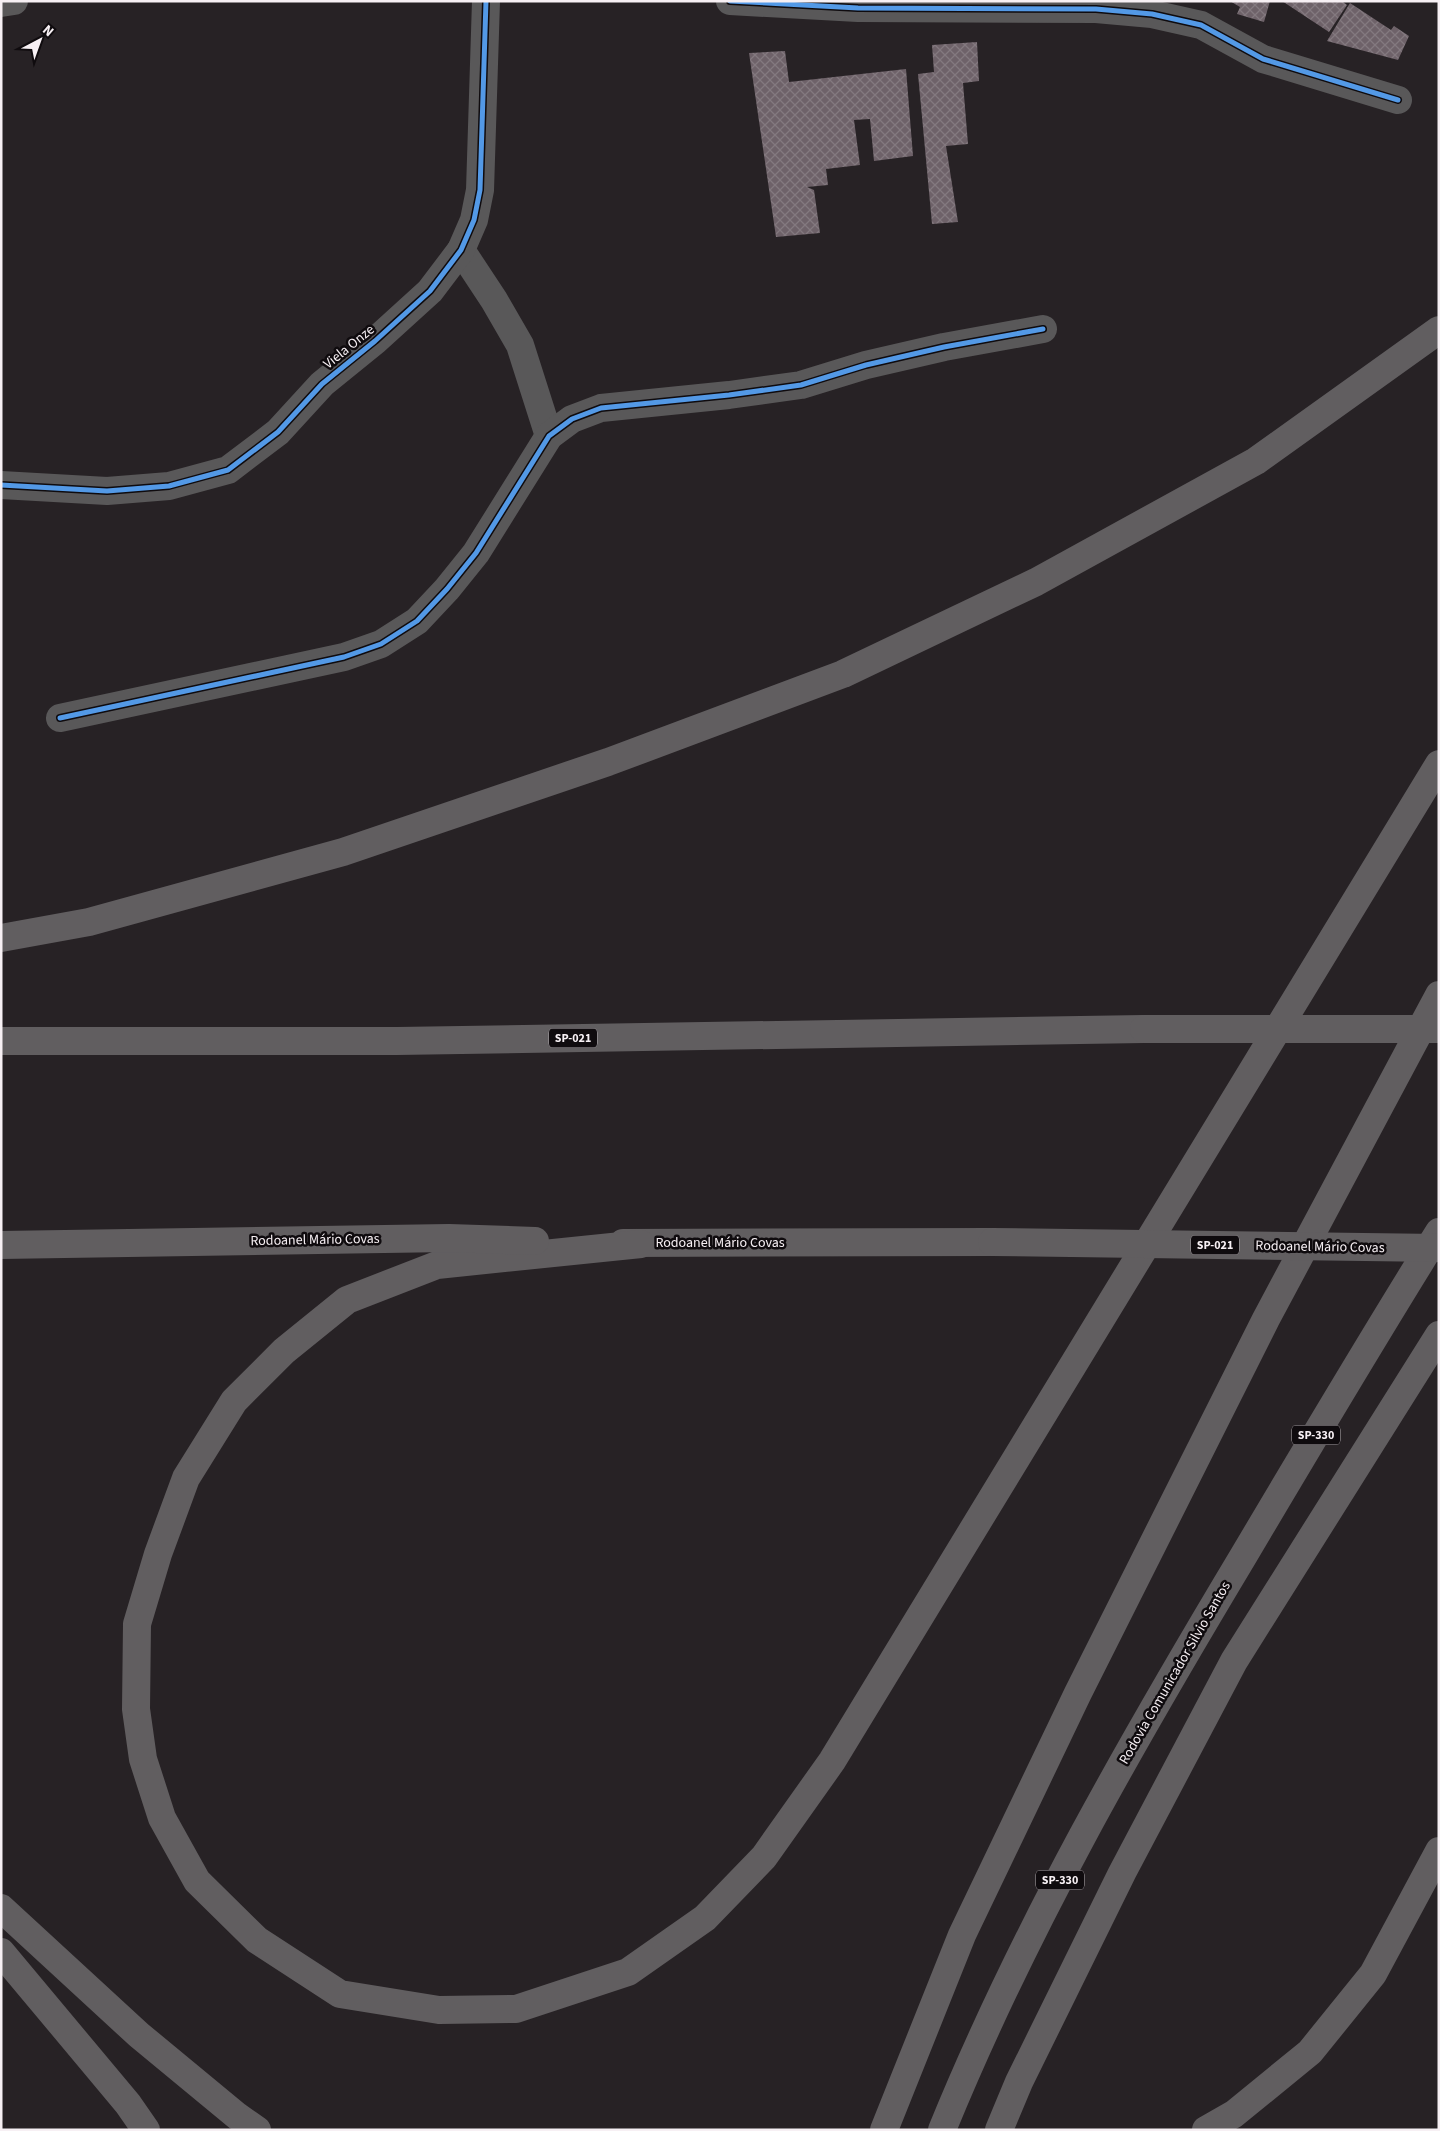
<svg xmlns="http://www.w3.org/2000/svg" width="1440" height="2131" font-family="'Source Sans 3',sans-serif">
<style>
.building{fill:url(#building-cross-hatch)}
.lines{fill:none;stroke-linecap:round;stroke-linejoin:round}
.street{stroke:#595859;stroke-width:28}
.highway{stroke:#615e60;stroke-width:28}
.highway-bridge{stroke:#615e60;stroke-width:28}
.cycleway-casing{stroke:#0f0b0e;stroke-width:8}
.cycleway{stroke:#5399e6;stroke-width:5}
.labels{text-anchor:middle;dominant-baseline:central;stroke-width:5;stroke-linejoin:round;paint-order:stroke}
.shield{fill:#0f0b0e;stroke:#b1abaf;stroke-width:1}
.shield-label{font-size:12px;font-weight:bold;fill:#f7f0f4}
.street-label{font-size:14px;fill:#f7f0f4;stroke:#0f0b0e}
</style>
<defs>
<pattern id="building-cross-hatch" width="8" height="8" patternUnits="userSpaceOnUse" patternTransform="scale(1.25)"><rect width="8" height="8" fill="#6e6269"/><path d="M0 0l8 8M0 8l8-8" fill="none" stroke="#83797f"/></pattern>
</defs>
<rect width="100%" height="100%" fill="#272225"/>
<!-- building -->
<g class="building">
<path d="M1230 1H1270L1264 22 1237 14 1240 7Z"/>
<path d="M1282 1H1342L1347 5 1329 32Z"/>
<path d="M1350 3 1391 30 1394 26 1409 36 1398 60 1327 41Z"/>
<path d="M977 42 979 81 963 83 968 144 946 146 958 222 932 224 918 74 934 72 932 45Z"/>
<path d="M785 51 789 82 906 69 913 156 874 161 870 119 854 120 860 165 826 169 828 185 807 187 814 190 820 233 776 237 749 53Z"/>
</g>
<g class="lines">
<!-- street -->
<g class="street">
<path d="M730 1 858 8 1096 9 1152 14 1201 25 1263 59 1398 100"/>
<path d="M1 3 14 1"/>
<path d="M461 250 494 300 520 345 549 436"/>
<path d="M1 485 107 491 169 486 228 470 278 432 322 384 375 341 430 291 461 250 474 220 480 190 486 1"/>
<path d="M60 718 344 657 381 644 417 621 447 589 476 553 549 436 572 419 601 408 729 395 801 385 866 365 944 347 1043 329"/>
</g>
<!-- highway -->
<g class="highway">
<path d="M1 938 89 922 343 852 608 762 843 674 1036 582 1256 461 1439 330"/>
<path d="M1 1041H397L1144 1029"/>
<path d="M623 1243 992 1242"/>
<path d="M641 1244 437 1265 347 1300 284 1351 234 1401 186 1478 158 1554 137 1624 136 1709 143 1759 162 1818 197 1881 257 1940 340 1994 439 2010 516 2009 628 1972 705 1918 764 1857 832 1761 1439 764"/>
<path d="M1 1245 449 1238 535 1241"/>
<path d="M1 1908 139 2035 237 2116 257 2130"/>
<path d="M1 1952 128 2104 146 2130"/>
<path d="M884 2130 962 1935 1078 1693 1266 1319 1439 995"/>
<path d="M942 2130C1024 1929 1133 1740 1244 1555 1308 1447 1372 1339 1439 1232"/>
<path d="M999 2130 1019 2082 1122 1873 1234 1661 1439 1335"/>
<path d="M1206 2130 1234 2114 1310 2052 1373 1974 1439 1851"/>
</g>
<!-- highway-bridge -->
<g class="highway-bridge">
<path d="M1144 1029H1439"/>
<path d="M992 1242 1439 1248"/>
</g>
<!-- cycleway casing -->
<g class="cycleway-casing">
<g id="cycleway">
<path d="M730 1 858 8 1096 9 1152 14 1201 25 1263 59 1398 100"/>
<path d="M1 485 107 491 169 486 228 470 278 432 322 384 375 341 430 291 461 250 474 220 480 190 486 1"/>
<path d="M60 718 344 657 381 644 417 621 447 589 476 553 549 436 572 419 601 408 729 395 801 385 866 365 944 347 1043 329"/>
</g>
</g>
<!-- cycleway -->
<use href="#cycleway" class="cycleway"/>
</g>
<g class="labels">
<!-- shield labels -->
<g class="shield">
<rect x="549" y="1028.5" width="48" height="19" rx="4"/>
<rect x="1191" y="1235.5" width="48" height="19" rx="4"/>
<rect x="1292" y="1425.5" width="48" height="19" rx="4"/>
<rect x="1036" y="1870.5" width="48" height="19" rx="4"/>
</g>
<g class="shield-label">
<text x="573" y="1038">SP-021</text>
<text x="1215" y="1245">SP-021</text>
<text x="1316" y="1435">SP-330</text>
<text x="1060" y="1880">SP-330</text>
</g>
<!-- street labels -->
<g class="street-label">
<text transform="translate(349 347) rotate(-39)">Viela Onze</text>
<text transform="translate(315 1240) rotate(-1)">Rodoanel Mário Covas</text>
<text x="720" y="1243">Rodoanel Mário Covas</text>
<text transform="translate(1320 1247) rotate(1)">Rodoanel Mário Covas</text>
<text transform="translate(1175 1673) rotate(-60)">Rodovia Comunicador Silvio Santos</text>
</g>
</g>
<!-- border -->
<rect width="1440" height="2131" fill="none" stroke="#f7f0f4" stroke-width="5"/>
<!-- north arrow -->
<g transform="translate(40 40) rotate(41)" stroke="#0f0b0e" stroke-width="4" paint-order="stroke">
<path d="M0-4L9 19L0 12L-9 19Z" fill="#f7f0f4"/>
<text y="-8" font-size="14" font-weight="bold" text-anchor="middle" fill="#f7f0f4">N</text>
</g>
</svg>
